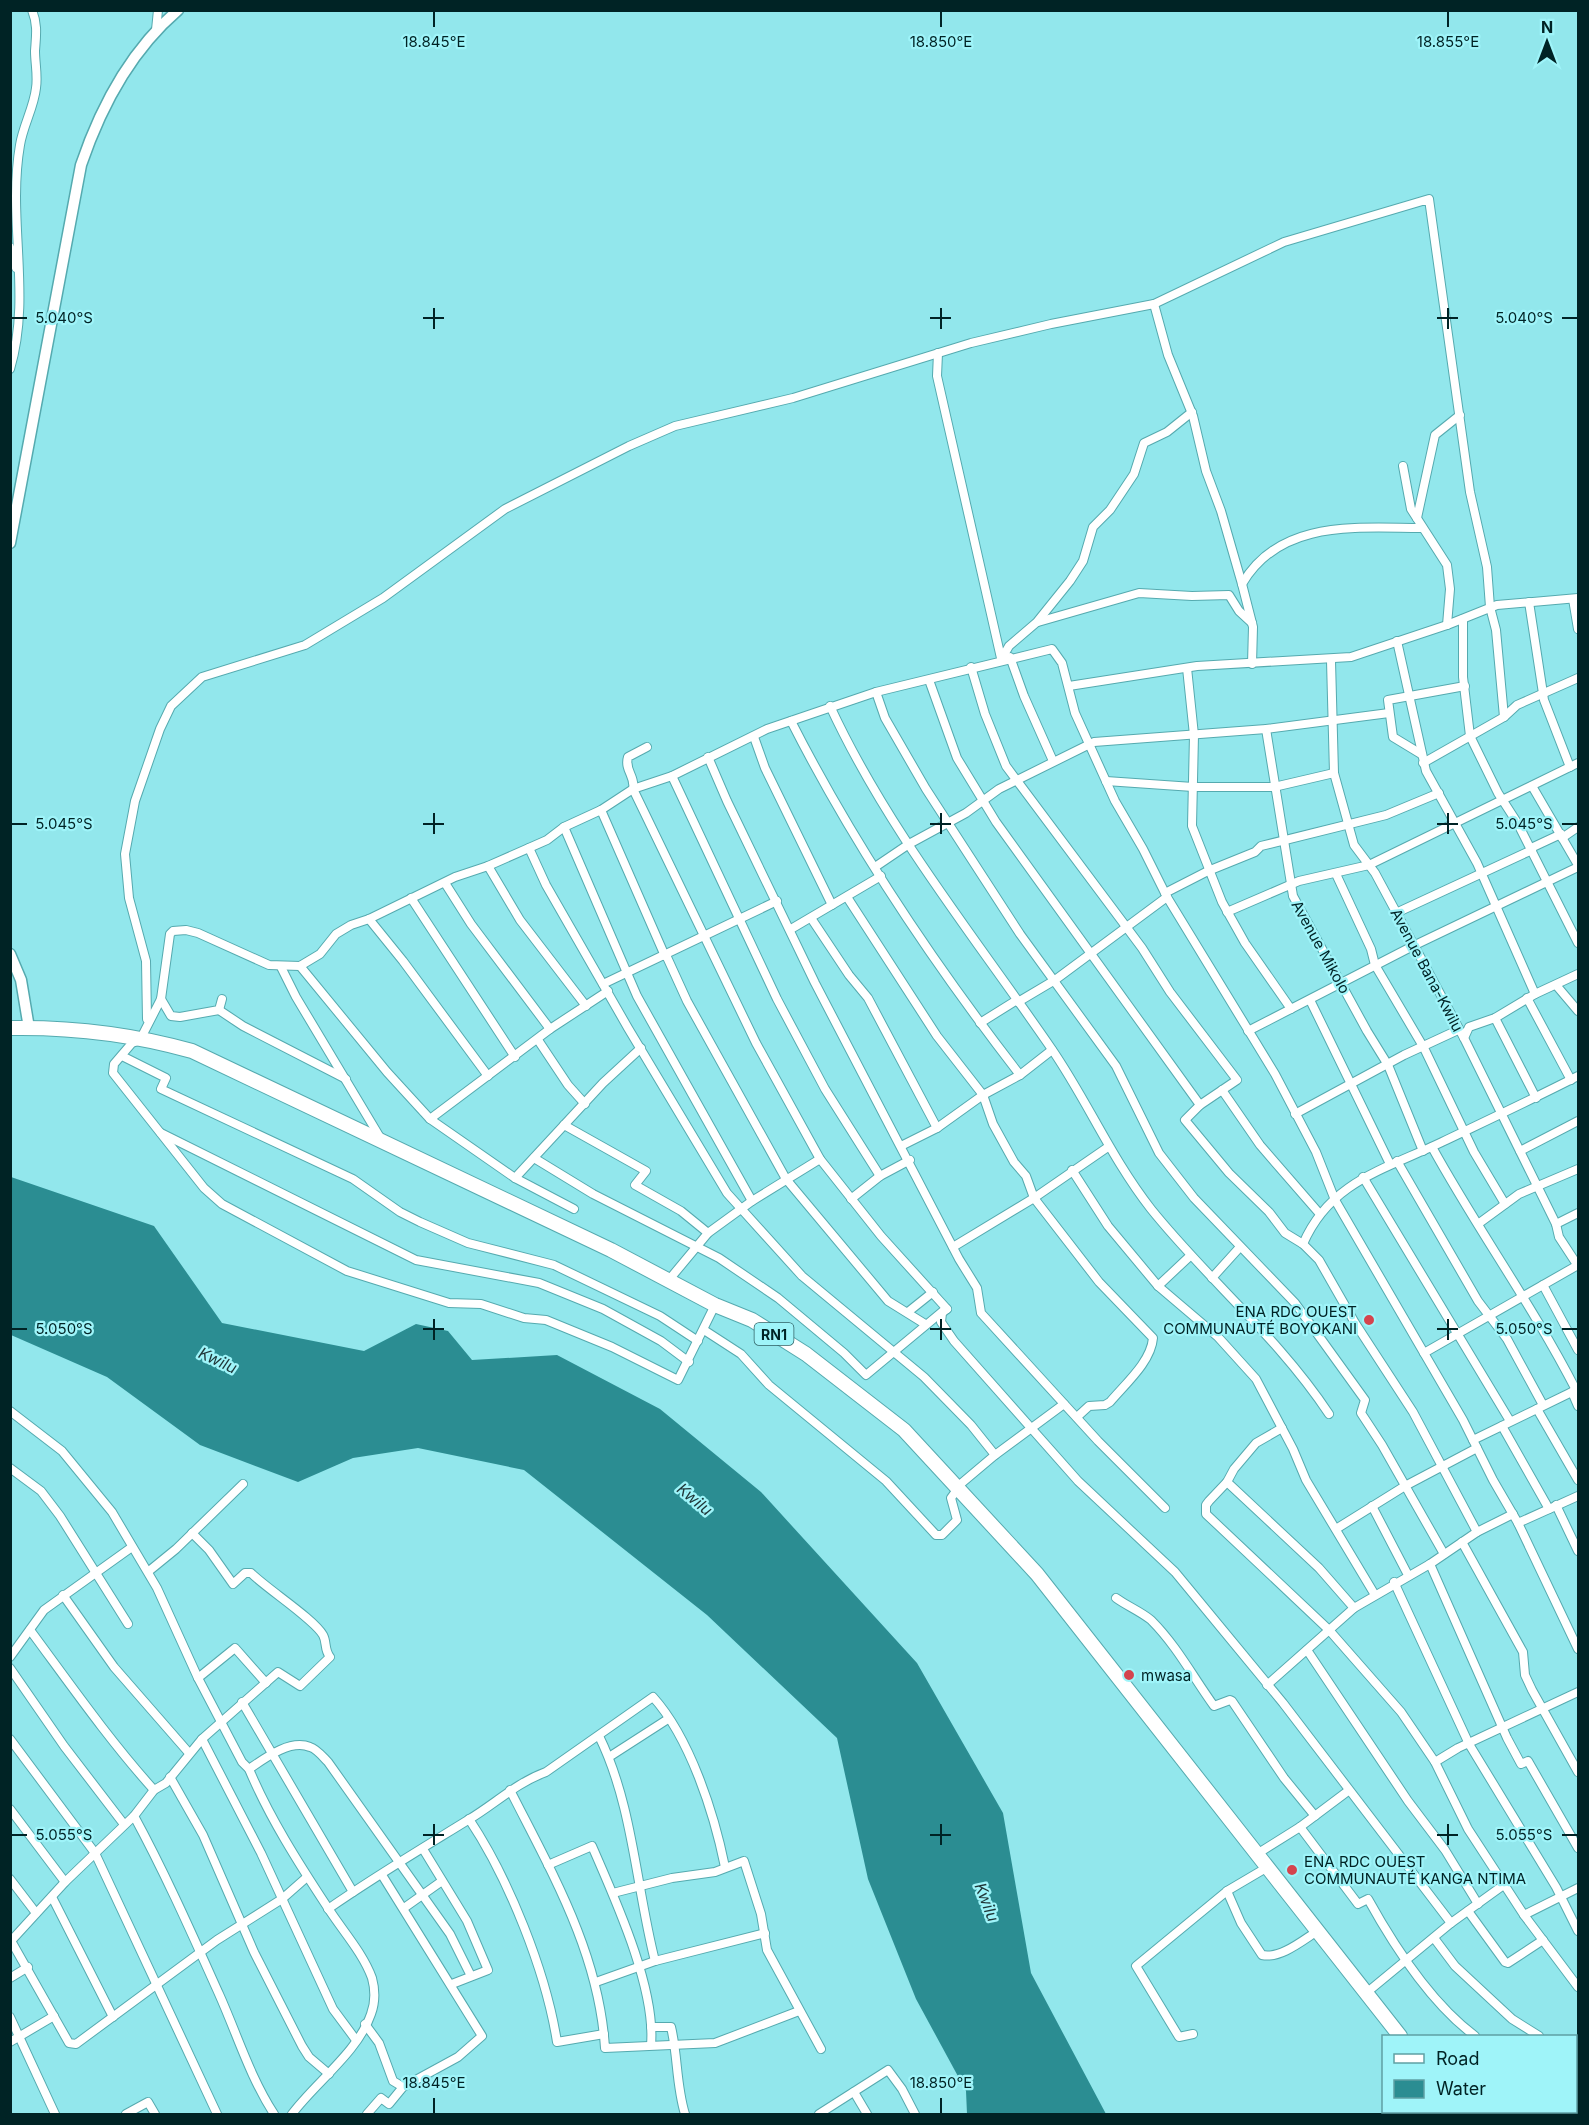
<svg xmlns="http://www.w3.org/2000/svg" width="1589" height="2125" font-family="Inter,sans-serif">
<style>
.water{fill:#2b8d92}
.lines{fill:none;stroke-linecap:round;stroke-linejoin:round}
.street-casing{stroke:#55aaaf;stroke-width:10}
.secondary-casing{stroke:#55aaaf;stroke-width:13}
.highway-casing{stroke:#55aaaf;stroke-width:16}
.street{stroke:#fff;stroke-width:8}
.secondary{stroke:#fff;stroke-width:10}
.highway{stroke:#fff;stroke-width:14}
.ticks{fill:none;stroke:#002325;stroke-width:2}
.poi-dot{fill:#d4444e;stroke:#9ff4f9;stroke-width:2}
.labels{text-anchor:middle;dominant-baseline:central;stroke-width:4.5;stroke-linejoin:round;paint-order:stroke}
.shield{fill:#9ff4f9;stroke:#306265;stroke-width:1.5}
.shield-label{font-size:14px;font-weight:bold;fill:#002325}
.street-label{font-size:15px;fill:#002325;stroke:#9ff4f9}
.poi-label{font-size:15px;fill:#002325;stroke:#9ff4f9;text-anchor:start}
.water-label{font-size:16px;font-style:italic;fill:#1f3537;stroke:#9ff4f9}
.ticks-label{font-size:15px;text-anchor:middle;fill:#002325;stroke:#9ff4f9;stroke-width:4.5;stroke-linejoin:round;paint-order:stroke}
</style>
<rect width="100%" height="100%" fill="#92e7ec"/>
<!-- water -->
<path class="water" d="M11 1177 154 1226 222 1323 364 1351 416 1324 448 1331 472 1360 557 1355 660 1409 761 1492 917 1663 1003 1813 1031 1973 1106 2114H967L966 2091 916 1999 868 1879 837 1738 707 1615 524 1470 418 1448 353 1458 298 1482 200 1445 107 1377 11 1335Z"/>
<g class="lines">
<!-- street casing -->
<g class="street-casing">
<g id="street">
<path d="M156 30 158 10"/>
<path d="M10 247 16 268"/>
<path d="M1154 304 1168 355 1193 416 1206 471 1221 511 1242 584 1253 627 1252 664"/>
<path d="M938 353 937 376 1001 658"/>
<path d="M10 369C32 296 7 220 20 145 23 126 34 107 36 88 38 76 35 63 35 51 36 36 38 25 32 10"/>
<path d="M1403 466 1411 509 1447 565 1450 589 1447 625"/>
<path d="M1417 518 1435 435 1460 415"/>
<path d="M1242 584C1280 519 1356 528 1421 528"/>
<path d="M1573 599 1578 629"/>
<path d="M1529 602 1544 700 1570 767"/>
<path d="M1463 619V677L1470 736 1498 793 1518 824 1578 943"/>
<path d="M1038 622 1139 593 1192 596 1229 595 1239 611 1252 623"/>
<path d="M1397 641 1426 771 1477 863 1535 994"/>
<path d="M1010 657 1024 696 1053 761"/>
<path d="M1001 660 1009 646 1037 622 1070 581 1083 561 1093 527 1110 510 1134 474 1144 443 1167 432 1192 412"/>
<path d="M1331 661 1334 773 1354 845 1375 873 1464 1038 1556 1224 1559 1237 1578 1266"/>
<path d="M971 667 985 714 1006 766 1142 948 1170 992 1237 1080 1200 1105 1185 1120 1229 1173 1269 1212 1285 1233 1303 1244 1319 1260 1355 1323 1413 1412 1477 1532"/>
<path d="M1187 668 1194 735 1192 826 1222 902 1245 943 1291 1009"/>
<path d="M929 680 957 758 996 822 1200 1105"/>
<path d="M1069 686 1197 666 1351 657 1447 625 1497 605 1578 598"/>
<path d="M876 692 885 718 926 789 1020 934 1116 1066 1159 1153 1194 1198 1295 1303 1365 1400 1361 1413 1382 1445 1444 1554"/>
<path d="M830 706C887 829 974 936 1051 1048 1087 1100 1111 1158 1151 1209 1208 1280 1278 1337 1329 1414"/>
<path d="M791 721C855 847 934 964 1020 1075"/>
<path d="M1266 729 1293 896 1367 1031 1388 1065 1423 1151"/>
<path d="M754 737 765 768 832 905"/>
<path d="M647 747 628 757C624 770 636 777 633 789L756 1043 820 1159 881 1236 947 1309"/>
<path d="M1421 754 1393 737 1388 700 1465 686"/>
<path d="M708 757 727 801 815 983 959 1259 977 1288 981 1313 1098 1441 1165 1508"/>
<path d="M1423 763 1504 717 1517 705 1578 678"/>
<path d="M672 776 777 999 825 1089 880 1176"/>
<path d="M1106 781 1193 787H1274L1334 773"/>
<path d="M1532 786 1578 865"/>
<path d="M601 810 665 956"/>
<path d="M564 827 637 996 752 1201"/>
<path d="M1562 838 1578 827"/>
<path d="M529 848 546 885 628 1028 727 1193 802 1276 924 1377 971 1425 995 1455"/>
<path d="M1531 848 1561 834"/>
<path d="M488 866 520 920 586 1006"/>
<path d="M875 867 909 844 966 813 999 789 1094 742 1266 729 1389 713"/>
<path d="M1336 874 1371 949 1375 965 1424 1048 1474 1152 1505 1204"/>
<path d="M445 883 471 924 550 1029"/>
<path d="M1165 893 1208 871 1255 852 1261 846 1386 815 1439 793"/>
<path d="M847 897 937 1036 983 1095 993 1124 1014 1162 1026 1176 1034 1198 1099 1282 1153 1338C1151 1362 1125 1384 1110 1402L1105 1405 1089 1406 1077 1417"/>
<path d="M411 898 515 1057"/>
<path d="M1227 912 1299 881 1369 865 1578 763"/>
<path d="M1396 913 1532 850"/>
<path d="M811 918 849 975 868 998 937 1128"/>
<path d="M369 919 403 961 488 1076"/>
<path d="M791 929 881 876"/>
<path d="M666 955 687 1001 786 1179 888 1301 925 1324"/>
<path d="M300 966 387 1072 430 1119 515 1178 574 1209"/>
<path d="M281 967 296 997 381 1139"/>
<path d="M603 984 777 901"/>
<path d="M1556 985 1578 1011"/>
<path d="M1527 998 1571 1080"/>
<path d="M161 999 171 1016 180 1017 219 1010 222 999"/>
<path d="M1310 1000 1390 1164"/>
<path d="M1018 1002 1055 980 1167 897"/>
<path d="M219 1010 243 1026 346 1079"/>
<path d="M1495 1018 1536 1098"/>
<path d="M147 1019 146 961 129 898 125 854 135 801 160 729 171 706 202 677 305 645 383 598 505 509 629 446 675 426 793 398 971 343 1051 324 1154 304 1284 242 1429 199 1470 492 1487 567 1490 607 1496 630 1504 717"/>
<path d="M980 1023 1017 1000"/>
<path d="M1248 1031 1413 946 1578 867"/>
<path d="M1464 1038 1469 1027 1495 1018 1535 994 1578 974"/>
<path d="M538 1040 568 1085 585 1104"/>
<path d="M122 1056 166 1078 161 1089 353 1179 400 1212 420 1222 468 1243 554 1265 660 1316 698 1341"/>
<path d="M1222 1090 1260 1145 1319 1213"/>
<path d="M1295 1114 1404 1055 1458 1030"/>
<path d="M430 1119 550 1029 608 991"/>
<path d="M564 1125 646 1171 635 1185 681 1211 708 1233"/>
<path d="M161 1133 416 1260 539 1283 603 1309 661 1341 689 1362"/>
<path d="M901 1146 937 1128 983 1095 1020 1075 1052 1050"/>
<path d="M1432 1147C1477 1229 1533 1306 1576 1390"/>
<path d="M1520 1151 1578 1121"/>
<path d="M534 1158 593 1194 719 1258 778 1298 844 1353 866 1375 943 1311"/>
<path d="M1397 1161 1478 1301 1507 1339 1543 1405"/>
<path d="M1072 1170 1108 1226 1158 1286 1218 1337 1256 1379 1293 1449 1306 1480 1375 1595"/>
<path d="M1363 1177 1510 1421"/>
<path d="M515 1178 603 1083 641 1048"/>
<path d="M851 1199 880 1176 910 1160"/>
<path d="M1478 1224 1519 1194 1578 1169"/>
<path d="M1556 1224 1578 1213"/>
<path d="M1303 1244C1330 1181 1386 1169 1442 1142 1488 1120 1533 1099 1578 1076"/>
<path d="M953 1247 1034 1198 1108 1147"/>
<path d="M1212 1278 1240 1247"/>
<path d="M668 1281 708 1233 752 1201 820 1159"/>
<path d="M1543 1285 1578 1350"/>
<path d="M1158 1286 1190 1256"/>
<path d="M715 1305 678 1380 612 1347 546 1320 524 1318 481 1304 449 1303 347 1271 222 1204 204 1188 113 1073 114 1064 132 1043 140 1040 161 999 170 934 173 931 186 930 198 933 269 965 300 966 320 954 336 934 351 925 369 919 455 877 488 866 547 840 564 827 601 810 633 789 672 776 767 729 876 692 1052 649 1062 663 1075 713 1115 801 1143 849 1167 897 1275 1074 1316 1152 1335 1200 1463 1420 1493 1480 1518 1523 1578 1649"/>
<path d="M947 1309 942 1313 941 1322 954 1341 1078 1481 1175 1572 1283 1703 1451 1923"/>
<path d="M908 1312 933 1292"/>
<path d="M704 1330 741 1354 769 1385 886 1481 936 1535H942L957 1520 951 1498 959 1487"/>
<path d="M1424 1353 1578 1265"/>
<path d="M1572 1392 1578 1406"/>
<path d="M1537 1409 1578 1480"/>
<path d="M10 1411 62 1451 112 1512 157 1588 198 1678 242 1762 249 1769C269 1817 299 1864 328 1908 342 1930 363 1953 372 1978 375 1989 375 2003 371 2014 358 2052 315 2083 292 2114"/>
<path d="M1502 1426 1549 1509"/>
<path d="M1282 1428 1256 1443 1234 1469 1227 1482 1209 1501 1206 1505V1514L1329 1630 1401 1712 1435 1762 1468 1829 1524 1915 1578 1987"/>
<path d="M1473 1440 1578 1389"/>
<path d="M10 1468 41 1491 60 1516 128 1624"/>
<path d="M1227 1482 1319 1568 1354 1608"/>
<path d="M957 1487 995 1455 1064 1404"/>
<path d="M1556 1505 1578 1551"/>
<path d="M1372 1506 1408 1575"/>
<path d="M1518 1523 1578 1496"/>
<path d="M1336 1529 1405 1486 1477 1448"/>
<path d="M1462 1542 1523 1652 1525 1675 1532 1690 1578 1772"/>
<path d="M1430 1564 1507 1738 1521 1764 1528 1761 1578 1848"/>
<path d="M149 1571 176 1549 243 1484"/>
<path d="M1394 1582 1469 1744 1556 1887 1578 1931"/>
<path d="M63 1595 114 1667 189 1753"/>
<path d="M1116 1598C1127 1606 1140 1611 1151 1620 1177 1646 1193 1677 1214 1706L1230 1700 1232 1701 1284 1778 1315 1816"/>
<path d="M30 1630C70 1684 109 1740 154 1790"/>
<path d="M1307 1650 1408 1801 1445 1850 1478 1904"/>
<path d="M10 1657 44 1610 132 1547"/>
<path d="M10 1668 64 1746 123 1823"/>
<path d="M198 1678 235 1648 266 1683"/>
<path d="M1267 1685 1354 1608 1430 1564 1477 1532 1513 1514"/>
<path d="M242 1702 353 1892"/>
<path d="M599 1736C633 1805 636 1887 655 1961"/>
<path d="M10 1739 95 1853 217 2114"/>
<path d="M202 1739 261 1853 333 2009 356 2040"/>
<path d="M609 1757 668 1719"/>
<path d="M1435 1762 1458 1748 1578 1692"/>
<path d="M249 1769C265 1758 290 1739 310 1747 317 1749 323 1757 328 1762L450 1934 471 1976"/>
<path d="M170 1777 203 1835 254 1952 302 2046 309 2057 329 2074"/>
<path d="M510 1790C552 1873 599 1953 605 2048L715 2043 799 2011"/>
<path d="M10 1809 65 1882"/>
<path d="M134 1816C165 1873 192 1934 219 1994 237 2034 250 2077 274 2114"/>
<path d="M469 1819C509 1879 546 1972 557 2042L604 2034"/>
<path d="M1300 1827 1358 1904 1368 1899C1394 1946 1432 2004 1475 2036"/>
<path d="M423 1849 467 1921 488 1970 452 1984"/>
<path d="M1257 1854 1300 1827 1348 1791"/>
<path d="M548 1865 592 1846C615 1899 656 1988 651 2045"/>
<path d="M10 1879 36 1913"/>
<path d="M1227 1891 1241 1923 1262 1955C1280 1959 1302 1941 1316 1932"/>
<path d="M613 1893 672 1878 715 1872 744 1861 761 1914 767 1950 821 2049"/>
<path d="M52 1897 113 2017"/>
<path d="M404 1908 442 1881"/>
<path d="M328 1909C374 1877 421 1849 468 1820 495 1804 516 1783 546 1772L653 1697C690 1738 714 1813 725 1867"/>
<path d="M1468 1911 1505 1962 1508 1963 1543 1940"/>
<path d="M1524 1915 1578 1888"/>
<path d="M1434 1938 1455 1966 1512 2019 1539 2036"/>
<path d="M10 1939 69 2043 76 2044 217 1940 282 1899 307 1877"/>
<path d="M10 1942 65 1882 134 1816 154 1790 166 1783 202 1739 278 1672 300 1686 330 1657C324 1650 327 1642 323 1635 314 1619 267 1589 251 1573H245L233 1584 209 1550 192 1533"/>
<path d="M10 1978 28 1967"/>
<path d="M596 1982 655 1961 765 1933"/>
<path d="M1365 1994 1451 1923 1505 1884"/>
<path d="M10 2017 55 2114"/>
<path d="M365 2024 379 2043 393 2081 403 2087"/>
<path d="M651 2027H671C678 2056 676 2085 685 2114"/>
<path d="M1193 2034 1179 2037 1136 1966 1227 1891 1266 1868"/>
<path d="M10 2042 54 2016"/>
<path d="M1576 2066 1578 2069"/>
<path d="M854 2092 867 2114"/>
<path d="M1563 2112 1567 2114"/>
<path d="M126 2114 148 2102 155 2114"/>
<path d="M367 2114 381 2098 389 2104 403 2087 458 2057 482 2036 382 1875"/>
<path d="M819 2114 888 2070 902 2089 915 2114"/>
<path d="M1406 2114 1410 2112"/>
</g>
</g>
<!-- secondary casing -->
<g class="secondary-casing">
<g id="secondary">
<path d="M10 543 81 165C101 106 130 51 178 10"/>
<path d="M10 954 21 980 29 1028"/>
</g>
</g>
<!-- highway casing -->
<g class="highway-casing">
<g id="highway">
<path d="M10 1028C72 1027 132 1034 192 1051L611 1250 715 1305 752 1320 806 1354 904 1430 1037 1574 1400 2036"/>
<path d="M1468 2112 1470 2114"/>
</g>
</g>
<!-- street -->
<use href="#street" class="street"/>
<!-- secondary -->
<use href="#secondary" class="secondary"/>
<!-- highway -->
<use href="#highway" class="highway"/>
</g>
<!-- ticks -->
<path class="ticks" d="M434 12V27M941 12V27M1448 12V27M434 308V329M941 308V329M1448 308V329M12 318H27M423 318H444M930 318H951M1437 318H1458M1562 318H1577M434 813V834M941 813V834M1448 813V834M12 824H27M423 824H444M930 824H951M1437 824H1458M1562 824H1577M434 1319V1340M941 1319V1340M1448 1319V1340M12 1329H27M423 1329H444M930 1329H951M1437 1329H1458M1562 1329H1577M434 1824V1845M941 1824V1845M1448 1824V1845M12 1835H27M423 1835H444M930 1835H951M1437 1835H1458M1562 1835H1577M434 2098V2113M941 2098V2113"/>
<!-- markers -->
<g class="poi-dot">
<circle cx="1369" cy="1320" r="6"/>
<circle cx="1129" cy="1675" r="6"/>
<circle cx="1292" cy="1870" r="6"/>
</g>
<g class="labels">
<!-- shield labels -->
<rect class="shield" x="754.5" y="1323" width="39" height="22" rx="4.5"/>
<g class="shield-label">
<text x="774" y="1334">RN1</text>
</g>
<!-- street labels -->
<g class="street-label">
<text transform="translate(1321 947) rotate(61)">Avenue Mikolo</text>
<text transform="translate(1427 970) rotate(62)">Avenue Bana-Kwilu</text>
</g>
<!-- poi labels -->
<g class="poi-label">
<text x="1357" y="1311" text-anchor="end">ENA RDC OUEST<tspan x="1357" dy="17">COMMUNAUTÉ BOYOKANI</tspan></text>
<text x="1141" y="1675">mwasa</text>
<text x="1304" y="1861">ENA RDC OUEST<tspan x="1304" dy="17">COMMUNAUTÉ KANGA NTIMA</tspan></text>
</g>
<!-- water labels -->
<g class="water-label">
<text transform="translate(218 1360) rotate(25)">Kwilu</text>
<text transform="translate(695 1499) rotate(40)">Kwilu</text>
<text transform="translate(987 1902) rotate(69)">Kwilu</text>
</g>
</g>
<g class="ticks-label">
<text x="434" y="47">18.845°E</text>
<text x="941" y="47">18.850°E</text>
<text x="1448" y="47">18.855°E</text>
<text x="64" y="323">5.040°S</text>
<text x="1524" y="323">5.040°S</text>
<text x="64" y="829">5.045°S</text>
<text x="1524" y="829">5.045°S</text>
<text x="64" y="1334">5.050°S</text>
<text x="1524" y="1334">5.050°S</text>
<text x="64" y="1840">5.055°S</text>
<text x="1524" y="1840">5.055°S</text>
<text x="434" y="2088">18.845°E</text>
<text x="941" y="2088">18.850°E</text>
</g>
<!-- border -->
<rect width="1589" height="2125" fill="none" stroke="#002325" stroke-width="24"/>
<!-- legend -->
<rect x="1382" y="2035" width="195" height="78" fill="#9ff4f9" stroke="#5fa0a4" stroke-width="1.5"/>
<rect x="1394" y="2054" width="30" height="9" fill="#ffffff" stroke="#5fa0a4" stroke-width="1.5"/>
<text x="1436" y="2065" font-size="18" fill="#002325">Road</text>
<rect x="1394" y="2080" width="30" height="18" fill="#2b8d92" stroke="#5fa0a4" stroke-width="1.5"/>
<text x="1436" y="2095" font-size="18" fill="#002325">Water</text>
<!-- north arrow -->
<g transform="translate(1547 42)" stroke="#9ff4f9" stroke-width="4.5" paint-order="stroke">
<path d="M0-4.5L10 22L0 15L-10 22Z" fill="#002325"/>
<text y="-9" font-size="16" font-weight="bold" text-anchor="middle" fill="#002325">N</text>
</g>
</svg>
